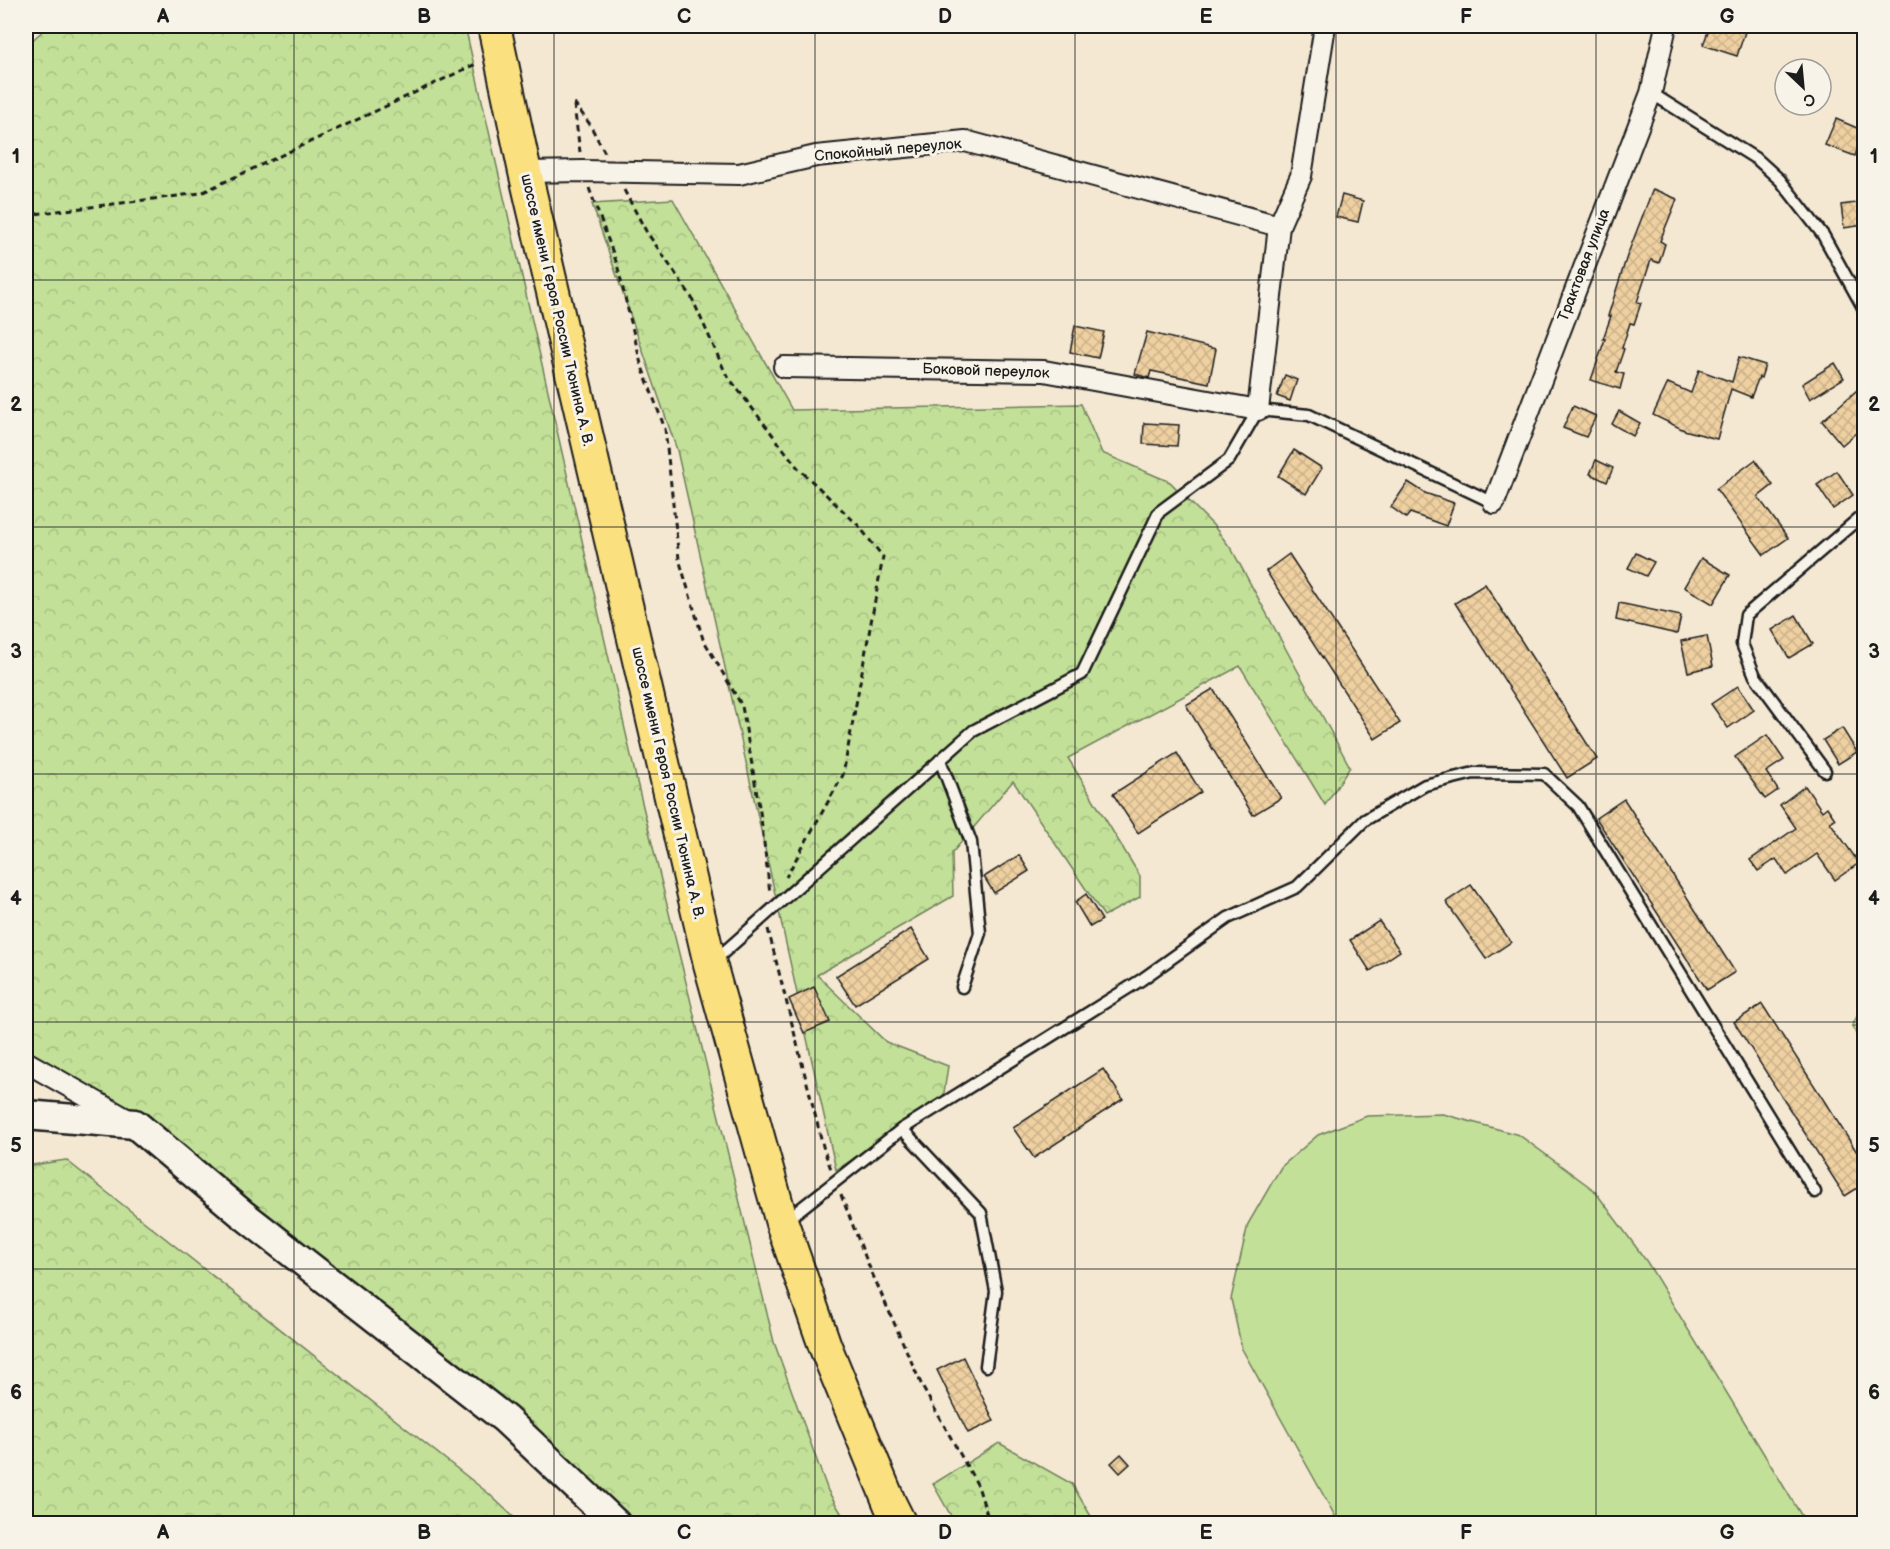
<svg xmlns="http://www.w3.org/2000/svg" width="1890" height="1549" font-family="'Balsamiq Sans',sans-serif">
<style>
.forest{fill:url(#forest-crowns);stroke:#6f7e5a;stroke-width:1.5}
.garden{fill:#c2e098;stroke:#6f7e5a;stroke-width:1.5}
.building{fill:url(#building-cross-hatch);stroke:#1c1c1c;stroke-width:1.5}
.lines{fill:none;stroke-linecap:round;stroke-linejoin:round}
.lane-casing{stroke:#1c1c1c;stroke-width:15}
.street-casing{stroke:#1c1c1c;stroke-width:24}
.secondary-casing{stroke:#1c1c1c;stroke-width:33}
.primary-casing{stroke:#1c1c1c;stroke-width:36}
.path{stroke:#1c1c1c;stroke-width:3;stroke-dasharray:6 4.5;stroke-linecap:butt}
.lane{stroke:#f7f3e8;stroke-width:10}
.street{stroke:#f7f3e8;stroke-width:20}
.secondary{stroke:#f7f3e8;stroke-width:28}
.primary{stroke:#fbe080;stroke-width:32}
.grid{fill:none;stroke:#1c1c1c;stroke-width:1.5;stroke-opacity:0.55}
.labels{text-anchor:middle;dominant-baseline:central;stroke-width:6;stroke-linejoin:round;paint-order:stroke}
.street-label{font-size:15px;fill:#1c1c1c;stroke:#f7f3e8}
.neatline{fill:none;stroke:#1c1c1c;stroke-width:2}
.grid-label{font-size:20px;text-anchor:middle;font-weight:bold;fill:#1c1c1c}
</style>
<defs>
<pattern id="forest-crowns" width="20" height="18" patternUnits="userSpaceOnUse" patternTransform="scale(1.5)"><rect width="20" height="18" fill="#c2e098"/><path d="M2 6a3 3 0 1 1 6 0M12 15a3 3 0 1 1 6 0" fill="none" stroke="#a6c082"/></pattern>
<pattern id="building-cross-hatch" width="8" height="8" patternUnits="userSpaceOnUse" patternTransform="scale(1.5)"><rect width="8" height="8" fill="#eed0a1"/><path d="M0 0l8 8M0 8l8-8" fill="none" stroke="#ccb28a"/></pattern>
</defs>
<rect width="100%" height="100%" fill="#f4e8d3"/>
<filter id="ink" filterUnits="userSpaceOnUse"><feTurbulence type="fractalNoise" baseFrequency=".0167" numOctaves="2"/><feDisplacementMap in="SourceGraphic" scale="12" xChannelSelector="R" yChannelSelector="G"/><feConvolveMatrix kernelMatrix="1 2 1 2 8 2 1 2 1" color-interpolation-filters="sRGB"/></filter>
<g filter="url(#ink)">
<!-- forest -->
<g class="forest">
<path d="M48 26H465L637 782 774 1342 828 1491 847 1523H625L190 1182 26 1067V46Z"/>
<path d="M673 199 792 410 1081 404 1102 453 1170 482 1213 525 1232 550 1350 767 1325 805 1240 666 1068 758 1140 876V897L1104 916 1013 781 952 853 953 896 817 975 886 1042 948 1066 942 1106 836 1170 677 450 592 204Z"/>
<path d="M1864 1003V1027L1852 1026Z"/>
<path d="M66 1160 488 1493 520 1523H26V1166Z"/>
<path d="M999 1443 1072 1484 1095 1523H955L933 1484Z"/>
</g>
<!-- garden -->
<g class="garden">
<path d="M1852 1026 1864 1027V1049Z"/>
<path d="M1443 1114 1519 1135 1594 1190 1647 1262 1806 1523H1339L1242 1349 1231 1299 1248 1224 1281 1167 1318 1135 1367 1116Z"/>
</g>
<!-- building -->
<g class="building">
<path d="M1710 26H1747L1737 56 1703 45Z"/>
<path d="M1836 119 1864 131 1855 156 1825 145Z"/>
<path d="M1653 189 1677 199 1660 241 1665 244 1659 263 1651 260 1637 302 1641 303 1634 324 1630 323 1622 348 1624 349 1616 372 1624 374 1620 389 1591 380 1605 339H1603L1611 316H1608L1627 256Z"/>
<path d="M1342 195 1363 201 1358 222 1336 217Z"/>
<path d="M1864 202V225L1844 228 1841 205Z"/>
<path d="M1075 326 1104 332 1098 358 1070 352Z"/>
<path d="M1147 332 1216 349 1209 383 1151 371 1149 378 1135 374Z"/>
<path d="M1739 357 1765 365 1761 378 1759 377 1751 397 1731 389 1717 439 1684 430 1653 415 1668 383 1691 393 1699 370 1732 382Z"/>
<path d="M1835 363 1844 378 1810 399 1802 384Z"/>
<path d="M1285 375 1297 380 1290 401 1277 396Z"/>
<path d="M1864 384V426L1842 445 1822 421Z"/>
<path d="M1573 406 1596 416 1586 437 1563 428Z"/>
<path d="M1619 411 1640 423 1633 436 1612 424Z"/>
<path d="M1144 423 1179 425 1177 446 1143 444Z"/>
<path d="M1294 450 1322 468 1306 494 1278 476Z"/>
<path d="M1596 460 1613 468 1607 482 1590 474Z"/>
<path d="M1755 460 1773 485 1758 497 1788 538 1764 555 1716 489Z"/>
<path d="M1837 471 1853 495 1833 509 1817 485Z"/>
<path d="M1408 482 1425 493 1454 503 1446 526 1410 513 1406 518 1391 507Z"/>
<path d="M1636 553 1654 562 1646 576 1628 568Z"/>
<path d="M1289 554 1400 723 1375 739 1266 571Z"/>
<path d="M1701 558 1730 575 1713 604 1684 587Z"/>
<path d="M1485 584 1597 759 1567 778 1455 603Z"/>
<path d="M1619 603 1681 616 1677 634 1616 620Z"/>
<path d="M1796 615 1813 644 1789 658 1772 630Z"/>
<path d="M1707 636 1713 666 1688 672 1681 641Z"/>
<path d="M1738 686 1754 710 1728 728 1711 704Z"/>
<path d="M1213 689 1281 798 1253 815 1186 705Z"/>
<path d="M1842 728 1857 752 1838 764 1823 740Z"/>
<path d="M1767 735 1784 760 1766 772 1778 790 1765 799 1735 757Z"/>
<path d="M1177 753 1201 792 1138 833 1113 794Z"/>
<path d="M1805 786 1822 811 1827 807 1835 819 1830 822 1859 863 1835 880 1817 854 1787 875 1776 859 1758 871 1750 860 1796 828 1780 805Z"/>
<path d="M1624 799 1735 972 1707 990 1596 818Z"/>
<path d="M1019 855 1029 871 994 893 984 877Z"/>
<path d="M1471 885 1511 942 1486 959 1446 902Z"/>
<path d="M1086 894 1102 920 1090 927 1075 902Z"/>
<path d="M1379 921 1400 951 1370 971 1350 940Z"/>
<path d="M911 929 929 959 855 1005 836 976Z"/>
<path d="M814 987 830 1022 804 1033 789 999Z"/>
<path d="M1762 1004 1864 1163V1184L1845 1196 1734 1022Z"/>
<path d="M1103 1069 1123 1099 1034 1158 1013 1128Z"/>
<path d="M963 1357 994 1421 968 1433 937 1370Z"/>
<path d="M1121 1454 1130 1464 1120 1473 1111 1463Z"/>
</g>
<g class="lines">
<!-- lane casing -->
<g class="lane-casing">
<g id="lane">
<path d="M1651 93 1758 160 1780 180 1823 235 1864 309"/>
<path d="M940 760 971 842 980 933 962 987"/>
<path d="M1825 771 1755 676 1742 644 1746 615 1864 514"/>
<path d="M714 961 973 731 1082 674 1159 512 1229 460 1258 410 1309 415 1494 503"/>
<path d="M902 1129 1141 980 1228 918 1297 887 1365 820 1425 785 1474 773 1544 774 1578 806 1815 1192"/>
<path d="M785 1221 902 1129 981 1213 996 1291 986 1366"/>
</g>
</g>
<!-- street casing -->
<g class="street-casing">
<g id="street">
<path d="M525 172 583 171 739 174 816 156 965 141 1279 226"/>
<path d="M784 367 1044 371 1258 410 1279 226 1301 176 1325 26"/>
<path d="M1494 503 1651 93 1666 26"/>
<path d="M26 1062 128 1120"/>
</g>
</g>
<!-- secondary casing -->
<g class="secondary-casing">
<path id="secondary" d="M26 1115 135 1124 241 1213 505 1419 616 1524"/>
</g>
<!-- primary casing -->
<g class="primary-casing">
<path id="primary" d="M494 26 525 172 710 964 782 1223 825 1346 890 1504 900 1524"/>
</g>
<!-- path -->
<g class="path">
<path d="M574 103 589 123 605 153"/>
<path d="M574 105 580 152"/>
<path d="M589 188 617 264 641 364 665 429 679 559 703 639 742 706 761 818 770 893"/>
<path d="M624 190 646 231 691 296 726 374 798 468 858 525 883 557 843 775 786 877"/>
<path d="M26 215 201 193 478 63"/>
<path d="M768 929 824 1150 831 1169"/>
<path d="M841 1195 868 1264 923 1388 978 1486 990 1524"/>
</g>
<!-- lane -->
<use href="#lane" class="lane"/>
<!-- street -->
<use href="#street" class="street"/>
<!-- secondary -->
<use href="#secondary" class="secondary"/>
<!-- primary -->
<use href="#primary" class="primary"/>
</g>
</g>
<!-- grid -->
<path class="grid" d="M294 26V1524M554 26V1524M815 26V1524M1075 26V1524M1336 26V1524M1596 26V1524M26 280H1864M26 527H1864M26 774H1864M26 1022H1864M26 1269H1864"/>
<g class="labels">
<!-- street labels -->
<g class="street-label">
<text transform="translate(888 150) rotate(-5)">Спокойный переулок</text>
<text transform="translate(1584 265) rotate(-69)">Трактовая улица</text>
<text transform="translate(557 310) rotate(77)">шоссе имени Героя России Тюнина А. В.</text>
<text transform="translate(986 371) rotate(2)">Боковой переулок</text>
<text transform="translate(668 783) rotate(77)">шоссе имени Героя России Тюнина А. В.</text>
</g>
</g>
<!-- margin -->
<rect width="1890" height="1549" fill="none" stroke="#f7f3e8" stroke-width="66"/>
<!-- north arrow -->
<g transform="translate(1803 87) rotate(154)"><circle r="28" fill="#f7f3e8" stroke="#9f9d96" stroke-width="1.5"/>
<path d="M0-4.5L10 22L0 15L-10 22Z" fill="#1c1c1c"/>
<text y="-9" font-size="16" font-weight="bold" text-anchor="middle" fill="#1c1c1c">С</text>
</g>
<rect x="33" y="33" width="1824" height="1483" class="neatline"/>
<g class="grid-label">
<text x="163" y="23">A</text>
<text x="424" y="23">B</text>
<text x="684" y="23">C</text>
<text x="945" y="23">D</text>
<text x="1206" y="23">E</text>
<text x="1466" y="23">F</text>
<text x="1727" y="23">G</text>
<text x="16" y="163">1</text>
<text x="1874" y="163">1</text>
<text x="16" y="411">2</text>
<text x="1874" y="411">2</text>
<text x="16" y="658">3</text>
<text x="1874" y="658">3</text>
<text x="16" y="905">4</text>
<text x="1874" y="905">4</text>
<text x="16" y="1152">5</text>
<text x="1874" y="1152">5</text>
<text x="16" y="1399">6</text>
<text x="1874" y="1399">6</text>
<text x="163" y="1539">A</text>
<text x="424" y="1539">B</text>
<text x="684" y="1539">C</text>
<text x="945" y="1539">D</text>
<text x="1206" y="1539">E</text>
<text x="1466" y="1539">F</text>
<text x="1727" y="1539">G</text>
</g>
</svg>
